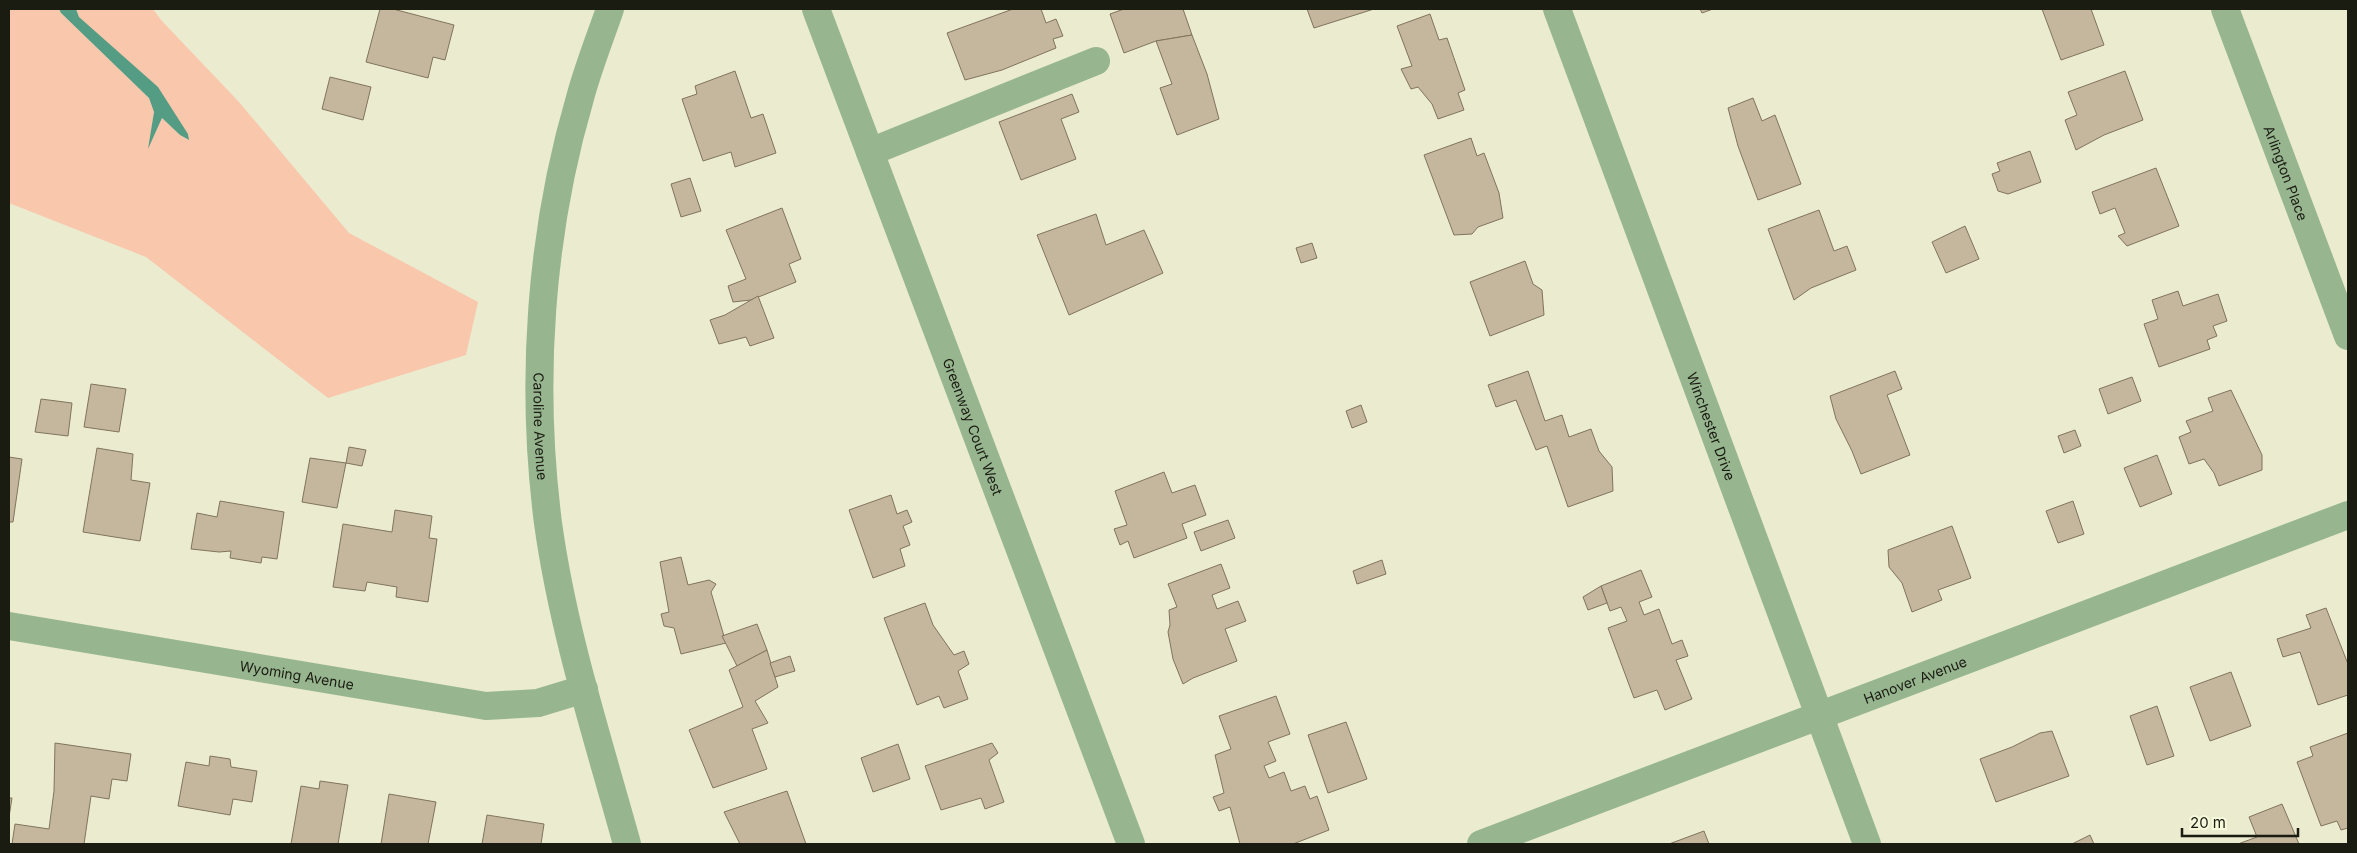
<svg xmlns="http://www.w3.org/2000/svg" width="2357" height="853" font-family="Inter,sans-serif">
<style>
.green{fill:#f9c7ac}
.water{fill:#559c84}
.building{fill:#c5b69e;stroke:#81745d}
.lines{fill:none;stroke-linecap:round;stroke-linejoin:round}
.minor{stroke:#97b690;stroke-width:28}
.labels{text-anchor:middle;dominant-baseline:central;stroke-width:4;stroke-linejoin:round;paint-order:stroke}
.street-label{font-size:14px;fill:#1a1b11;stroke:#f7f9dc}
</style>
<rect width="100%" height="100%" fill="#eaebcf"/>
<!-- green -->
<path class="green" d="M9 9H59L61 13 149 98 154 112 149 146 162 118 180 135 188 140 79 17 76 9H153L161 20 239 102 349 233 478 302 466 355 328 398 146 257 9 203Z"/>
<!-- water -->
<path class="water" d="M59 9H76L79 17 158 87 188 134 189 140 180 135 162 118 148 149 154 112 149 98 61 13Z"/>
<!-- building -->
<g class="building">
<path d="M380 9H393L454 25 445 60 433 57 428 78 366 62Z"/>
<path d="M1013 9H1041L1046 23 1056 19 1063 36 1053 39 1056 48 1002 70 965 80 947 33Z"/>
<path d="M1124 9H1183L1192 35 1156 41 1124 53 1110 14Z"/>
<path d="M1307 9H1374L1314 28Z"/>
<path d="M1700 9H1713L1702 13Z"/>
<path d="M2042 9H2091L2104 45 2061 60Z"/>
<path d="M1430 14 1439 40 1447 38 1465 90 1458 93 1464 110 1438 119 1432 104 1418 87 1411 89 1401 69 1412 66 1397 26Z"/>
<path d="M1192 35 1207 74 1219 119 1177 135 1160 88 1172 84 1156 41Z"/>
<path d="M735 71 751 118 763 114 776 153 735 167 731 152 703 161 682 99 697 94 695 86Z"/>
<path d="M2125 71 2143 120 2104 135 2076 150 2065 120 2077 115 2068 92Z"/>
<path d="M330 77 371 87 363 120 322 109Z"/>
<path d="M1072 94 1079 112 1061 119 1076 159 1021 180 999 122Z"/>
<path d="M1753 98 1762 121 1775 115 1801 184 1758 200 1738 146 1728 108Z"/>
<path d="M1471 138 1477 156 1484 153 1499 193 1503 218 1478 227 1472 234 1454 235 1424 155Z"/>
<path d="M2030 151 2041 182 2008 194 1998 191 1992 174 2000 171 1997 163Z"/>
<path d="M2156 168 2179 226 2127 246 2118 236 2125 233 2115 208 2100 214 2092 192Z"/>
<path d="M690 178 701 211 681 217 671 184Z"/>
<path d="M782 208 801 259 789 264 796 282 751 300 733 302 728 286 746 279 726 230Z"/>
<path d="M1819 210 1834 251 1847 246 1856 270 1811 288 1794 300 1768 229Z"/>
<path d="M1096 214 1106 245 1144 230 1163 273 1069 315 1037 235Z"/>
<path d="M1965 226 1979 259 1946 273 1932 242Z"/>
<path d="M1312 243 1317 258 1301 263 1296 248Z"/>
<path d="M1525 261 1533 284 1542 290 1544 315 1490 336 1470 282Z"/>
<path d="M2178 291 2183 306 2218 294 2227 321 2213 326 2217 336 2207 340 2210 349 2159 367 2144 324 2158 319 2152 300Z"/>
<path d="M758 296 774 338 750 346 746 337 719 344 710 320 725 315Z"/>
<path d="M1528 371 1545 421 1562 415 1569 437 1591 429 1599 451 1612 467 1613 491 1568 507 1547 446 1536 450 1516 400 1496 407 1488 385Z"/>
<path d="M1895 371 1902 389 1887 395 1910 455 1861 474 1852 451 1836 419 1830 396Z"/>
<path d="M2132 377 2141 401 2108 414 2099 389Z"/>
<path d="M91 384 126 389 119 432 84 427Z"/>
<path d="M2231 390 2262 455V470L2219 486 2214 473 2204 459 2189 464 2179 437 2191 432 2186 421 2213 411 2208 398Z"/>
<path d="M41 399 72 403 68 436 35 432Z"/>
<path d="M1361 405 1367 422 1352 428 1346 411Z"/>
<path d="M2075 430 2081 446 2064 453 2058 436Z"/>
<path d="M349 447 366 450 362 466 346 463Z"/>
<path d="M97 448 133 454 131 480 150 483 140 541 83 532Z"/>
<path d="M2157 455 2172 494 2140 507 2124 468Z"/>
<path d="M9 457 22 459 13 522H9Z"/>
<path d="M310 458 346 463 337 508 302 502Z"/>
<path d="M1164 472 1172 493 1195 485 1206 515 1182 524 1187 538 1134 558 1128 541 1120 545 1114 529 1127 525 1115 491Z"/>
<path d="M891 495 897 514 907 510 912 522 903 526 910 545 900 549 905 566 873 578 849 510Z"/>
<path d="M220 501 284 512 277 559 262 557 261 563 230 558 231 551 219 552 191 549 197 513 217 517Z"/>
<path d="M2073 501 2084 534 2058 543 2046 511Z"/>
<path d="M395 510 432 516 429 538 437 539 428 602 396 597 397 587 367 582 365 591 333 587 343 524 392 532Z"/>
<path d="M1228 520 1235 538 1201 551 1194 532Z"/>
<path d="M1952 526 1971 578 1938 590 1942 600 1912 612 1902 583 1889 567 1888 550Z"/>
<path d="M681 557 688 585 709 580 716 584 711 592 726 643 681 654 674 628 664 626 661 614 669 612 660 562Z"/>
<path d="M1382 560 1386 574 1357 584 1353 571Z"/>
<path d="M1221 564 1230 588 1212 595 1217 609 1238 601 1246 621 1225 629 1237 661 1193 678 1183 684 1173 659 1168 632 1170 625 1169 610 1177 607 1168 584Z"/>
<path d="M1641 570 1652 597 1639 602 1644 615 1659 609 1672 644 1682 640 1688 656 1676 660 1692 699 1665 710 1657 690 1634 698 1608 628 1627 621 1621 607 1610 611 1601 586Z"/>
<path d="M1601 586 1607 603 1588 610 1583 597Z"/>
<path d="M925 603 933 625 954 655 964 651 969 664 958 671 968 699 944 708 939 696 917 705 884 618Z"/>
<path d="M2326 608 2348 664V695L2318 705 2300 652 2283 657 2277 639 2311 628 2306 615Z"/>
<path d="M757 624 767 650 737 666 722 636Z"/>
<path d="M767 650 778 687 755 701 768 723 752 729 767 769 713 788 689 730 743 707 729 670Z"/>
<path d="M790 656 795 671 775 677 770 663Z"/>
<path d="M2231 672 2251 726 2210 741 2190 687Z"/>
<path d="M1276 696 1290 734 1268 742 1276 761 1264 766 1269 778 1284 772 1291 791 1305 786 1310 799 1317 796 1329 830 1293 844H1240L1230 807 1219 811 1213 797 1224 793 1215 755 1231 749 1219 716Z"/>
<path d="M2157 706 2174 756 2147 765 2130 716Z"/>
<path d="M1346 722 1367 779 1328 793 1308 735Z"/>
<path d="M2052 731 2069 776 1996 802 1980 759 2012 747 2040 733Z"/>
<path d="M2348 733V828L2341 830 2337 821 2321 826 2297 762 2313 756 2310 747Z"/>
<path d="M55 743 131 754 127 781 112 779 109 799 91 796 84 844H12L15 824 49 829 54 791Z"/>
<path d="M992 743 998 753 989 760 1004 802 985 809 981 798 941 810 925 766Z"/>
<path d="M898 744 910 779 873 792 861 758Z"/>
<path d="M210 756 230 759 231 767 257 771 252 802 233 799 230 815 178 806 186 762 209 766Z"/>
<path d="M320 781 348 785 338 844H291L301 786 319 789Z"/>
<path d="M787 791 806 844H740L724 812Z"/>
<path d="M389 794 436 802 428 844H381Z"/>
<path d="M9 798H12L9 817Z"/>
<path d="M2282 804 2299 844H2238L2257 837 2249 817Z"/>
<path d="M487 815 544 824 541 844H482Z"/>
<path d="M1704 831 1709 844H1669Z"/>
<path d="M2090 835 2094 844H2072Z"/>
</g>
<g class="lines">
<!-- minor -->
<g class="minor">
<path id="s1" d="M610 9C600 38 588 68 580 98 540 234 530 383 548 523 563 632 598 739 627 844"/>
<path id="s2" d="M816 9 1131 844"/>
<path id="s3" d="M1557 9 1867 844"/>
<path id="s4" d="M2225 9 2348 336"/>
<path d="M870 152 1096 61"/>
<path id="s5" d="M9 626 486 706 538 703 584 689"/>
<path id="s6" d="M1481 844 2348 515"/>
</g>
</g>
<g class="labels">
<!-- street labels -->
<g class="street-label">
<text stroke="none"><textPath href="#s4" startOffset="175">Arlington Place</textPath></text>
<text stroke="none"><textPath href="#s1" startOffset="426">Caroline Avenue</textPath></text>
<text stroke="none"><textPath href="#s2" startOffset="446">Greenway Court West</textPath></text>
<text stroke="none"><textPath href="#s3" startOffset="445">Winchester Drive</textPath></text>
<text stroke="none"><textPath href="#s5" startOffset="292">Wyoming Avenue</textPath></text>
<text stroke="none"><textPath href="#s6" startOffset="464">Hanover Avenue</textPath></text>
</g>
</g>
<!-- border -->
<rect width="2357" height="853" fill="none" stroke="#1a1b11" stroke-width="20"/>
<!-- scale -->
<path d="M2182 828v8h116v-8" fill="none" stroke="#1a1b11" stroke-width="2.5"/>
<text x="2190" y="828" font-size="15" fill="#1a1b11" stroke="#f7f9dc" stroke-width="4" paint-order="stroke">20 m</text>
</svg>
